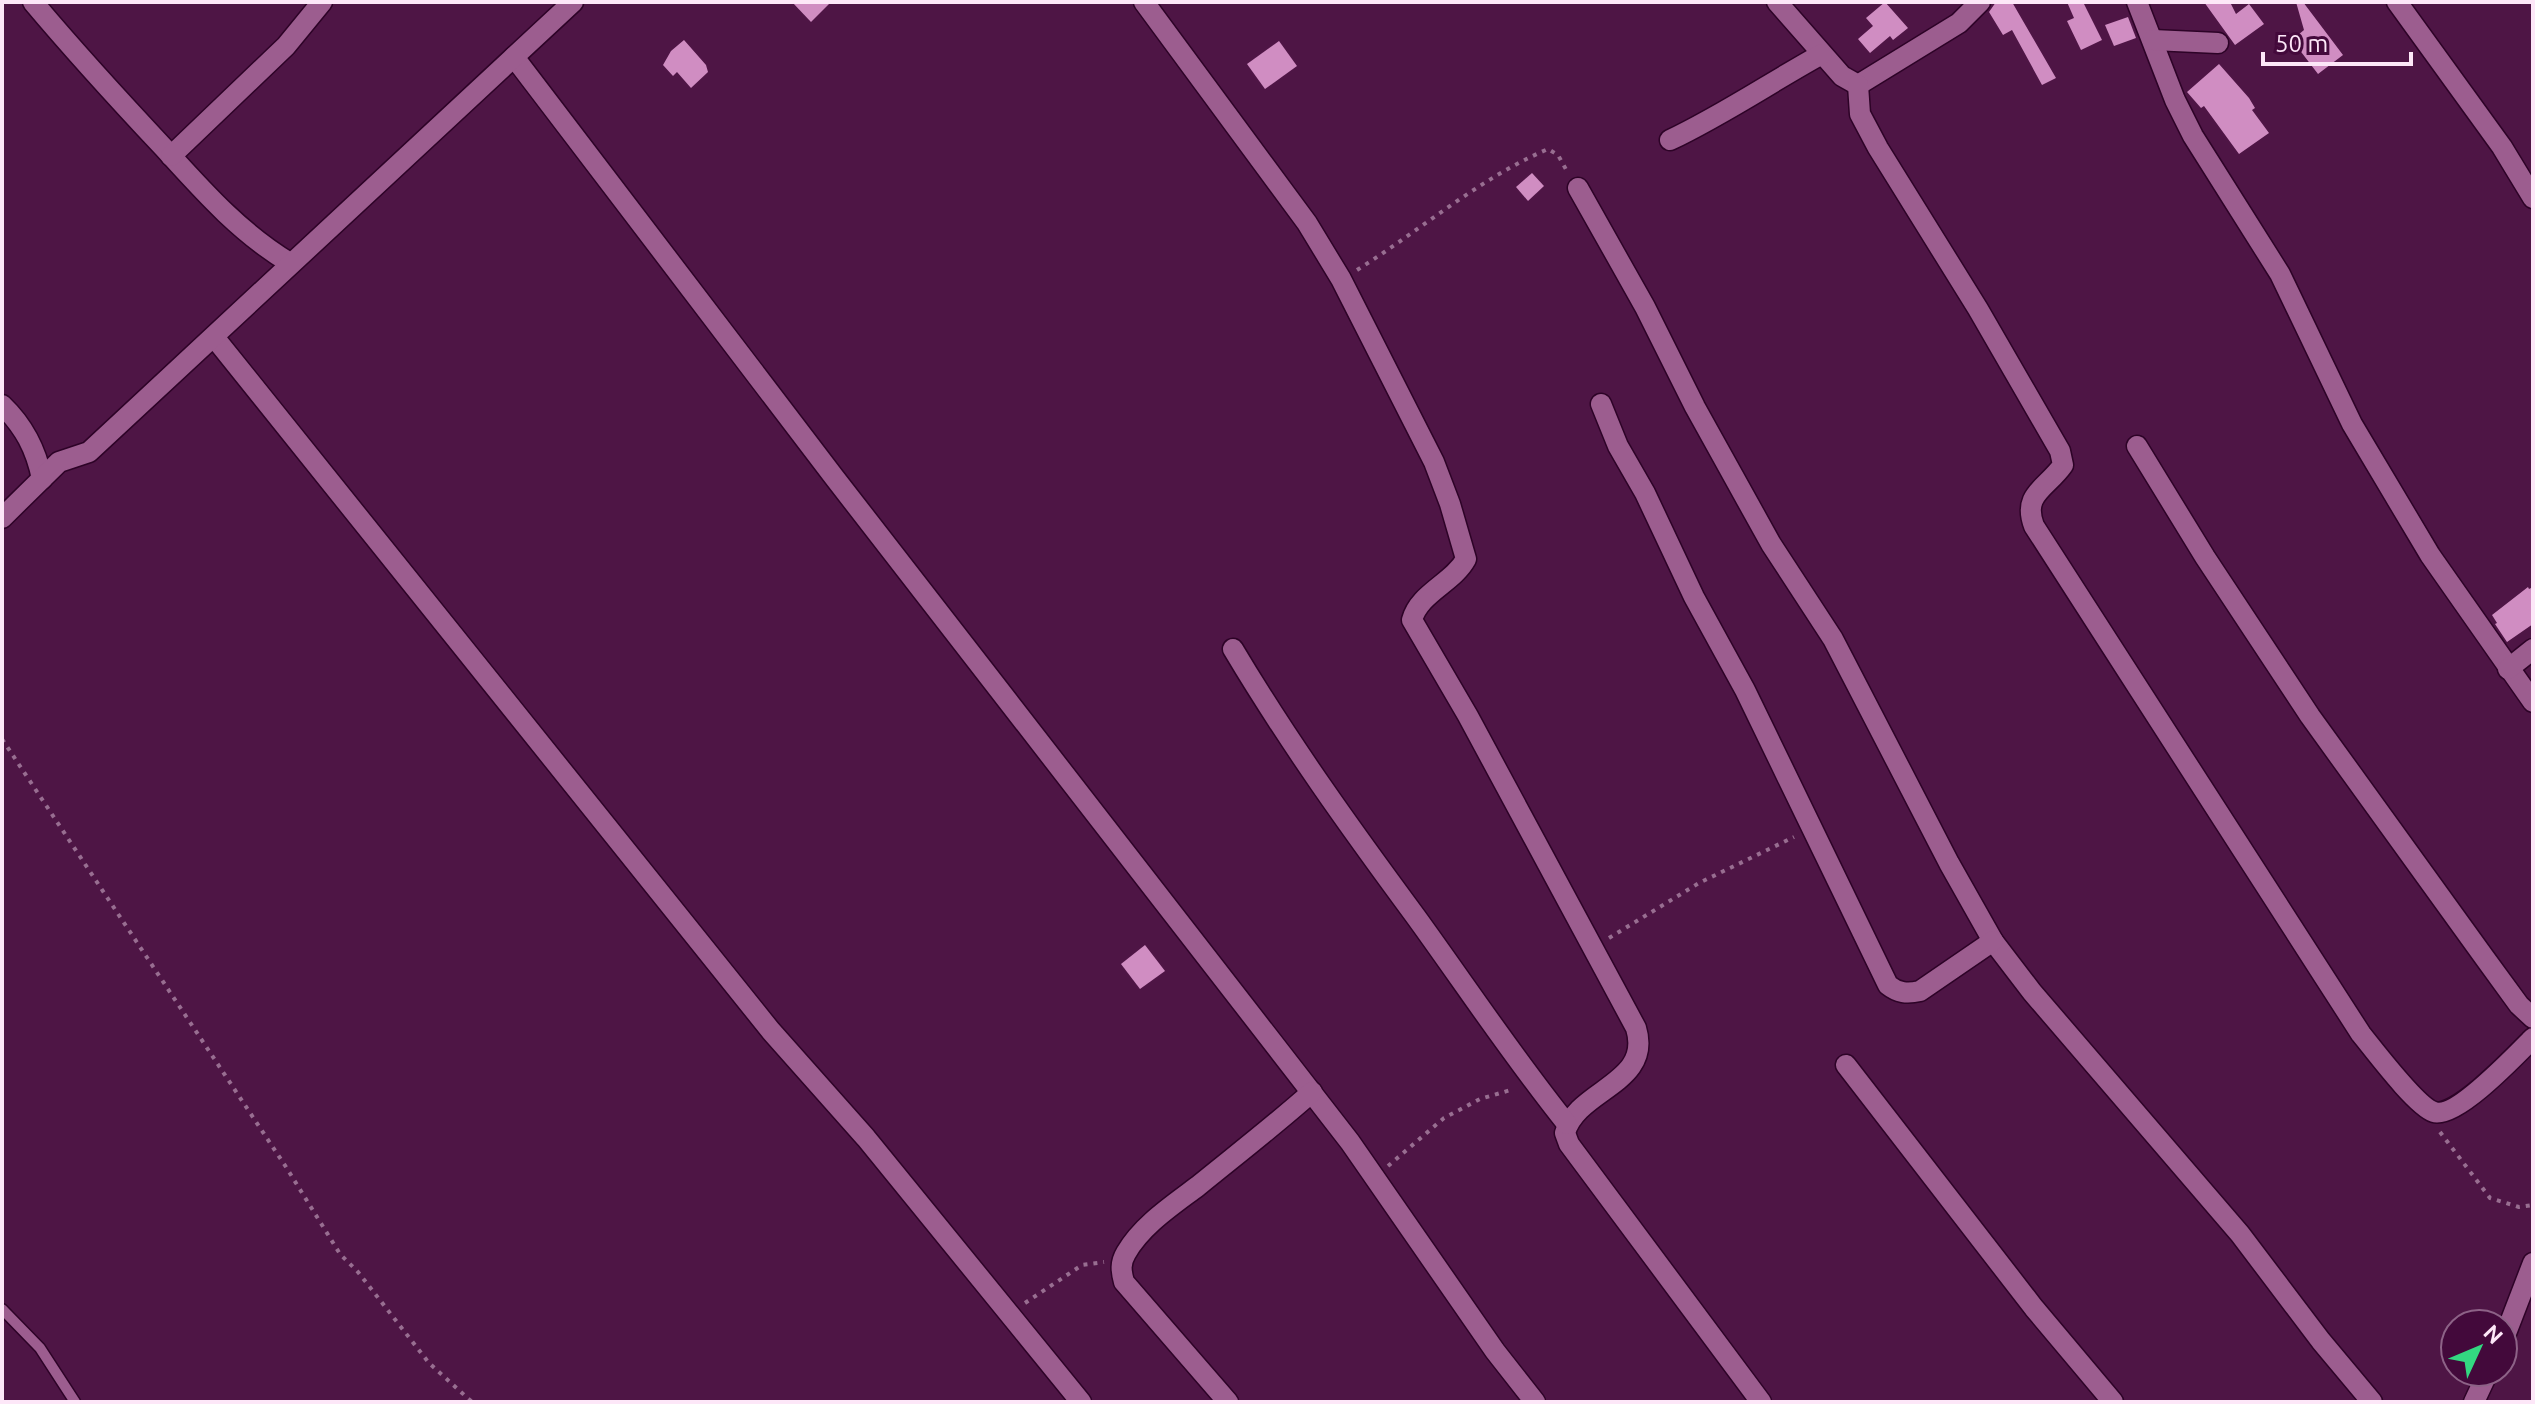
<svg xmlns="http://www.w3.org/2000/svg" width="2535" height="1404" font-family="Ubuntu,sans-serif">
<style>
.building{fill:#d08dc2}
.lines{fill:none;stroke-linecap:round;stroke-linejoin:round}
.lane-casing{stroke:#2d0327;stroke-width:13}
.street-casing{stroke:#2d0327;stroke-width:23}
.path{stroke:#986e91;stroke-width:4;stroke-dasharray:4 6;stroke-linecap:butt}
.lane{stroke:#9c5d8f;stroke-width:10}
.street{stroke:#9c5d8f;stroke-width:20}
</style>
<rect width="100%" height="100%" fill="#4e1545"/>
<!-- building -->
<g class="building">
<path d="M792 2H831L811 22Z"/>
<path d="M1885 2 1908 28 1893 40 1890 36 1870 53 1858 39 1873 26 1866 18Z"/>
<path d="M1996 2H2012L2056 78 2042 85 2012 30 2003 35 1989 12Z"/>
<path d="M2067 2H2083L2102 40 2081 50 2067 21 2074 18Z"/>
<path d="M2204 2H2230L2236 14 2249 4 2264 24 2235 45Z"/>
<path d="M2296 2H2303L2343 55 2318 74 2292 40 2304 30Z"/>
<path d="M2128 17 2136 38 2114 46 2105 25Z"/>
<path d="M684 40 706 65 708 72 691 88 677 72 673 76 663 65 671 51Z"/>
<path d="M1279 41 1297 66 1265 89 1247 64Z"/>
<path d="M2219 64 2249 98 2255 108 2252 110 2269 133 2239 154 2204 106 2201 108 2187 92Z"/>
<path d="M1532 173 1544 186 1528 201 1516 187Z"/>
<path d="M2528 587 2529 589 2533 587V624L2507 642 2495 624 2497 623 2492 615Z"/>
<path d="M1145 945 1165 971 1140 989 1121 964Z"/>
</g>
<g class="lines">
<!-- lane casing -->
<g class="lane-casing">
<path id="lane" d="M2 1309 40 1348 75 1402"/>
</g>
<!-- street casing -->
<g class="street-casing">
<g id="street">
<path d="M33 2C75 52 119 100 164 148 203 191 240 233 290 263"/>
<path d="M1144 2 1307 223 1341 279 1434 462 1450 504 1466 559C1453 583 1419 593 1412 620L1468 716 1636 1028C1653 1084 1577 1089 1565 1133L1569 1144 1761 1402"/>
<path d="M1777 2 1842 76 1858 85 1959 23 1980 2"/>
<path d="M2137 2 2175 100 2193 136 2280 274 2352 424 2430 555 2533 702"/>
<path d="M2397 2 2502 147 2533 198"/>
<path d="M2153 40 2218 43"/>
<path d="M514 57 834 477 1350 1142 1495 1351 1535 1402"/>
<path d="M1858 85 1860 114 1878 148 1978 309 2060 451 2063 465C2046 489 2022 494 2034 526L2361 1034C2375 1051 2416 1106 2434 1112 2456 1119 2517 1054 2533 1038"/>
<path d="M1670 140C1723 115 1771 82 1822 54"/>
<path d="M171 156 286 46 322 2"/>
<path d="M1578 188 1645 307 1695 407 1771 544 1833 639 1949 863 1993 941 2032 992 2240 1234 2321 1341 2372 1402"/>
<path d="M214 337 771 1031 866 1138 1081 1402"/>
<path d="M1601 404 1618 446 1645 493 1694 597 1745 690 1888 985C1898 993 1907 994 1920 991L1993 941"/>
<path d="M2 405C24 426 36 449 42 479"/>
<path d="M2137 446 2205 557 2310 716 2484 957 2519 1005 2533 1018"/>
<path d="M2 518 59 462 89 452 573 2"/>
<path d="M1233 649C1289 743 1351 829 1416 917 1466 986 1513 1057 1567 1124"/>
<path d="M2508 669 2533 649"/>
<path d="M1846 1065 2034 1308 2113 1402"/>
<path d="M2503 1341 2533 1263"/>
<path d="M1228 1402 1124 1282C1121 1271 1120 1263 1126 1253 1142 1225 1173 1205 1198 1186 1236 1155 1275 1125 1312 1092"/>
<path d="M2474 1402 2488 1372"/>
</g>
</g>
<!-- path -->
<g class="path">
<path d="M1357 270C1421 230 1478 179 1548 149L1558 155 1568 173"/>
<path d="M2 739 286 1167 340 1254 358 1272 429 1363 472 1402"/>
<path d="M1609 938 1699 883 1794 837"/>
<path d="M2440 1132 2490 1198 2519 1207 2533 1205"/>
<path d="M1388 1166 1444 1118 1480 1099 1514 1089"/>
<path d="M1025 1303 1082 1265 1104 1262"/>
</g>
<!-- lane -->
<use href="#lane" class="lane"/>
<!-- street -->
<use href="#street" class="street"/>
</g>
<!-- border -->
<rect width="2535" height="1404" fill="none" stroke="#fde7f8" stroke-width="8"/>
<!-- north arrow -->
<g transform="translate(2479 1348) rotate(46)"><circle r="38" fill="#43093b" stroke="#8d6287" stroke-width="2"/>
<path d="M0-6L14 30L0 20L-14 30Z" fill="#33d881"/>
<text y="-12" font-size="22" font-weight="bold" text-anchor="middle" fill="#fde7f8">N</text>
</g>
<!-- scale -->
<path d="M2263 52v12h148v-12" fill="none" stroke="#fde7f8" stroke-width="4"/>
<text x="2275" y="52" font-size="24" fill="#fde7f8" stroke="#43093b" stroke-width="6" paint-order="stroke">50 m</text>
</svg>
